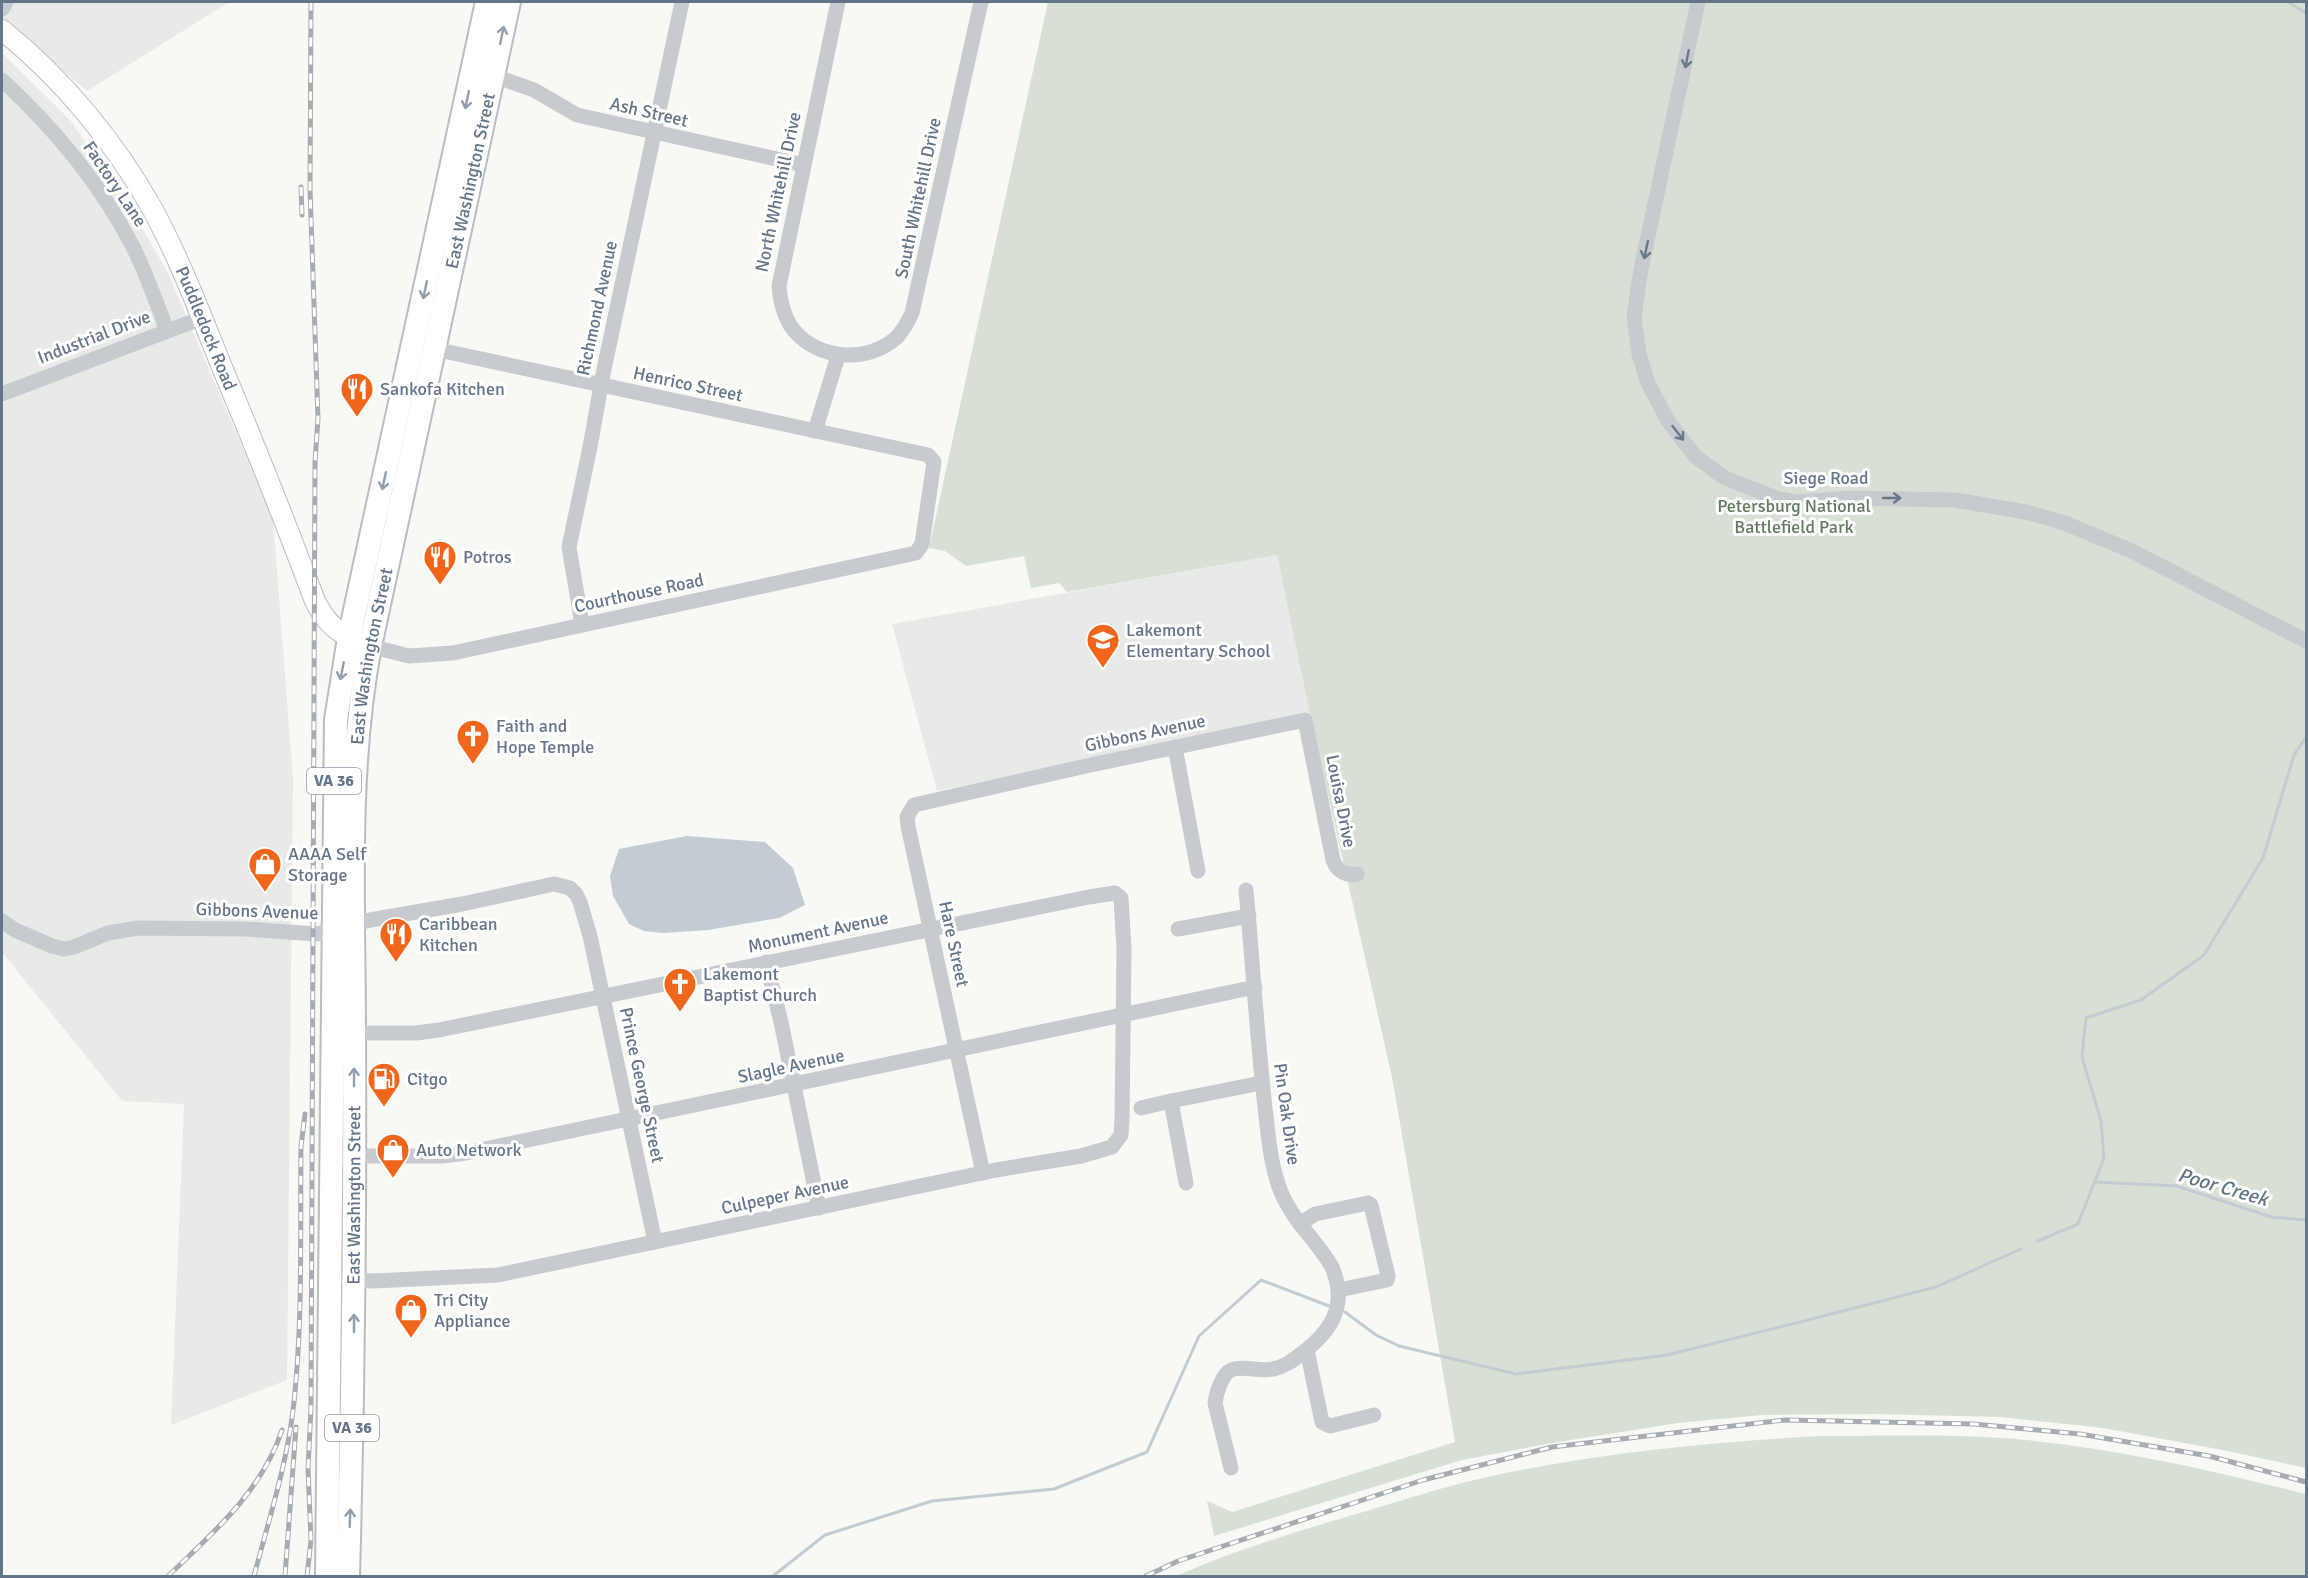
<svg xmlns="http://www.w3.org/2000/svg" width="2308" height="1578" font-family="Signika,sans-serif">
<style>
.built{fill:#e8eae8}
.green{fill:#d8e0d5}
.water{fill:#c2ccd2}
.lines{fill:none;stroke-linecap:round;stroke-linejoin:round}
.stream{stroke:#c2ccd2;stroke-width:3}
.major-casing{stroke:#babdc2;stroke-width:22}
.highway-casing{stroke:#b9bcc0;stroke-width:26}
.minor{stroke:#c7cacf;stroke-width:15}
.major{stroke:#fff;stroke-width:20}
.highway{stroke:#fff;stroke-width:22}
.rail-casing{stroke:#a7acb3;stroke-width:5}
.rail{stroke:#fff;stroke-width:3;stroke-dasharray:9;stroke-linecap:butt}
.oneway{stroke:#929eac}
.oneway2{stroke:#69788c}
.labels{text-anchor:middle;dominant-baseline:central;stroke-width:6;stroke-linejoin:round;paint-order:stroke}
.shield{fill:#fff;stroke:#929eac;stroke-width:1.5}
.shield-label{font-size:16px;font-weight:bold;fill:#647489}
.street-label{font-size:18px;fill:#647489;stroke:#fff}
.poi-label{font-size:18px;fill:#647489;stroke:#fff;text-anchor:start}
.park-label{font-size:18px;fill:#627a60;stroke:#fff}
.water-label{font-size:20px;font-style:italic;fill:#607684;stroke:#fff}
</style>
<rect width="100%" height="100%" fill="#f8f8f5"/>
<!-- built -->
<g class="built">
<path d="M2 2H229L87 91 2 18Z"/>
<path d="M2 53 70 120 125 199 167 271 273 519 293 779 287 1380 171 1425 184 1104 122 1101 2 952Z"/>
<path d="M1277 555 1310 715 937 791 892 624Z"/>
</g>
<!-- green -->
<g class="green">
<path d="M1048 2H2306V1468L2228 1451 2103 1428 2000 1417 1875 1414 1762 1415 1678 1423 1552 1443 1462 1460 1214 1536 1207 1501 1232 1512 1455 1442 1392 1077 1310 715 1277 555 1067 592 1059 583 1031 588 1024 556 966 566 945 551 929 548Z"/>
<path d="M1821 1436C1881 1436 1943 1434 2003 1438 2106 1446 2206 1469 2306 1494V1576H1176C1235 1550 1295 1532 1356 1514 1398 1502 1441 1487 1483 1478 1595 1453 1707 1442 1821 1436Z"/>
</g>
<!-- water -->
<path class="water" d="M687 836 765 842 793 868 805 905 779 918 708 930 663 933 644 931 629 924 613 896 610 876 619 849Z"/>
<g class="lines">
<!-- stream -->
<g class="stream">
<path d="M2288 2 2306 13"/>
<path d="M2095 1182 2177 1186 2271 1217 2306 1220"/>
<path d="M2038 1241 2078 1224 2104 1158 2101 1121 2082 1057 2086 1018 2141 1000 2204 955 2263 858 2294 755 2306 737"/>
<path d="M1345 1312 1376 1335 1399 1346 1516 1374 1667 1355 1804 1321 1936 1287 2021 1249"/>
<path d="M773 1576 825 1535 932 1501 1054 1489 1147 1452 1199 1336 1261 1280 1329 1306"/>
</g>
<!-- major casing -->
<g class="major-casing">
<g id="major">
<path id="s1" d="M2 30C62 78 115 142 153 210 181 262 202 318 224 372 256 448 286 524 315 601 326 623 338 634 362 643"/>
</g>
</g>
<!-- highway casing -->
<g class="highway-casing">
<g id="highway">
<path d="M327 1576 336 720 349 638 487 2"/>
<path id="s2" d="M348 1576C353 1396 355 1215 354 1034 354 907 346 771 370 646L509 2"/>
</g>
</g>
<!-- minor -->
<g class="minor">
<path d="M838 2 779 286C780 300 783 313 790 325 813 360 867 365 897 337 903 330 908 322 912 313L981 2"/>
<path d="M1698 2 1641 269 1634 317 1639 354 1648 383 1668 421 1695 456 1723 477 1776 498 1796 502 1850 498 1955 500 2026 512 2062 522 2132 551 2306 641"/>
<path d="M2 9 6 2"/>
<path d="M484 75 506 80 534 90 577 115 804 165"/>
<path d="M2 80C53 127 99 182 132 245 146 272 156 302 167 330"/>
<path d="M2 394 202 318"/>
<path d="M815 431 838 356"/>
<path d="M582 624 569 547 590 447 603 374 682 2"/>
<path d="M370 646 409 656 453 653 916 553 922 544 934 462 928 455 425 347"/>
<path d="M1175 747 1198 871"/>
<path d="M2 921 15 930 52 946 64 949 74 947 108 933 138 928 245 929 317 934 370 920 462 904 554 884 570 888 576 894 580 902 590 936 655 1242"/>
<path d="M1178 929 1249 916"/>
<path d="M766 962 781 1022 819 1208"/>
<path d="M345 1033H416L439 1030 1089 897 1115 893 1121 898 1124 949 1122 1120 1121 1135 1112 1147 1081 1156 996 1170 498 1275 373 1281 347 1279"/>
<path d="M1141 1108 1171 1101"/>
<path d="M346 1156H443L466 1153 1255 987"/>
<path d="M983 1173 908 826 907 817 914 805 1086 766 1305 720 1333 860C1337 871 1345 876 1357 874"/>
<path d="M1186 1183 1171 1101 1261 1083"/>
<path d="M1300 1224 1315 1214 1368 1203 1371 1205 1388 1276 1387 1280 1339 1290"/>
<path d="M1307 1350 1322 1422 1330 1426 1374 1415"/>
<path d="M1231 1468 1215 1403C1216 1394 1222 1374 1231 1370 1242 1365 1260 1372 1273 1369 1284 1367 1292 1361 1301 1354 1332 1331 1348 1305 1332 1267 1317 1241 1293 1221 1281 1192 1271 1167 1269 1142 1266 1116 1257 1041 1253 965 1246 890"/>
</g>
<!-- major -->
<use href="#major" class="major"/>
<!-- highway -->
<use href="#highway" class="highway"/>
<!-- rail casing -->
<g class="rail-casing">
<g id="rail">
<path d="M301 187 302 215"/>
<path d="M168 1576C213 1533 262 1491 282 1430"/>
<path d="M254 1576C269 1519 288 1461 294 1402 303 1319 300 1230 301 1146L305 1114"/>
<path d="M285 1576 296 1427"/>
<path d="M307 1576 311 1540 308 1469 311 1407 315 461 318 419 310 189 311 2"/>
<path d="M1146 1576 1178 1561 1423 1480 1552 1447 1785 1420 1974 1424 2080 1434 2209 1456 2306 1482"/>
</g>
</g>
<!-- rail -->
<use href="#rail" class="rail"/>
</g>
<!-- one-way arrows -->
<defs><path id="oneway-shaft" d="M-6 0H5M1.5-3L5.5 0L1.5 3" fill="none" stroke-width="1.6" stroke-linecap="round" stroke-linejoin="round" transform="scale(1.5)"/></defs>
<g class="oneway">
<use href="#oneway-shaft" transform="translate(502 35) rotate(-78)"/>
<use href="#oneway-shaft" transform="translate(467 100) rotate(102)"/>
<use href="#oneway-shaft" transform="translate(425 290) rotate(102)"/>
<use href="#oneway-shaft" transform="translate(384 481) rotate(102)"/>
<use href="#oneway-shaft" transform="translate(342 671) rotate(101)"/>
<use href="#oneway-shaft" transform="translate(354 1077) rotate(-90)"/>
<use href="#oneway-shaft" transform="translate(354 1323) rotate(-90)"/>
<use href="#oneway-shaft" transform="translate(350 1518) rotate(-88)"/>
</g>
<g class="oneway2">
<use href="#oneway-shaft" transform="translate(1687 59) rotate(101)"/>
<use href="#oneway-shaft" transform="translate(1646 250) rotate(102)"/>
<use href="#oneway-shaft" transform="translate(1678 433) rotate(52)"/>
<use href="#oneway-shaft" transform="translate(1892 498)"/>
</g>
<!-- icons -->
<defs>
<g id="restaurant-pin" transform="scale(1.725)"><path d="M0 17L-7.5 6A9.5 9.5 0 1 1 7.5 6Z" fill="#f2661b" stroke="#fff"/><path d="M-5-6h1v4h1v-4h1v4h1v-4h1v5L-1.5 .5V6h-2V.5L-5-1ZM5-6V6H3V1.5H1.5Q1.5-4 5-6Z" fill="#fff"/></g>
<g id="school-pin" transform="scale(1.725)"><path d="M0 17L-7.5 6A9.5 9.5 0 1 1 7.5 6Z" fill="#f2661b" stroke="#fff"/><path d="M0-5L7-2L0 1L-7-2ZM-4 1L0 2.5L4 1V4Q0 6-4 4Z" fill="#fff"/></g>
<g id="church-pin" transform="scale(1.725)"><path d="M0 17L-7.5 6A9.5 9.5 0 1 1 7.5 6Z" fill="#f2661b" stroke="#fff"/><path d="M-1.2-6h2.4v3.5h3.3v2.4h-3.3V6h-2.4V-.1h-3.3v-2.4h3.3Z" fill="#fff"/></g>
<g id="shop-pin" transform="scale(1.725)"><path d="M0 17L-7.5 6A9.5 9.5 0 1 1 7.5 6Z" fill="#f2661b" stroke="#fff"/><path d="M-5-2.5h2.3a2.7 3.5 0 0 1 5.4 0H5L5.5 6h-11ZM-1.5-2.5h3a1.5 2.3 0 0 0-3 0Z" fill="#fff"/></g>
<g id="fuel-pin" transform="scale(1.725)"><path d="M0 17L-7.5 6A9.5 9.5 0 1 1 7.5 6Z" fill="#f2661b" stroke="#fff"/><path d="M-5.5-6h7V0h2V4h1.3V-2.5L3-4.5l.8-.8L6-3V5H2.5V1h-1V6h-7ZM-4.2-4.7v3.2H.2V-4.7Z" fill="#fff"/></g>
</defs>
<g fill-rule="evenodd">
<use href="#restaurant-pin" x="357" y="389"/>
<use href="#restaurant-pin" x="440" y="557"/>
<use href="#school-pin" x="1103" y="640"/>
<use href="#church-pin" x="473" y="736"/>
<use href="#shop-pin" x="265" y="864"/>
<use href="#restaurant-pin" x="396" y="934"/>
<use href="#church-pin" x="680" y="984"/>
<use href="#fuel-pin" x="384" y="1079"/>
<use href="#shop-pin" x="393" y="1150"/>
<use href="#shop-pin" x="411" y="1310"/>
</g>
<g class="labels">
<!-- shield labels -->
<g class="shield">
<rect x="307" y="768" width="54" height="26" rx="4.5"/>
<rect x="325" y="1415" width="54" height="26" rx="4.5"/>
</g>
<g class="shield-label">
<text x="334" y="781">VA 36</text>
<text x="352" y="1428">VA 36</text>
</g>
<!-- street labels -->
<g class="street-label">
<text transform="translate(649 112) rotate(13)">Ash Street</text>
<text stroke="none"><textPath href="#s2" startOffset="1407">East Washington Street</textPath></text>
<text transform="translate(115 184) rotate(56)">Factory Lane</text>
<text transform="translate(778 192) rotate(-78)">North Whitehill Drive</text>
<text transform="translate(918 198) rotate(-78)">South Whitehill Drive</text>
<text transform="translate(597 308) rotate(-78)">Richmond Avenue</text>
<text stroke="none"><textPath href="#s1" startOffset="366">Puddledock Road</textPath></text>
<text transform="translate(94 337) rotate(-21)">Industrial Drive</text>
<text transform="translate(688 384) rotate(12)">Henrico Street</text>
<text x="1826" y="478">Siege Road</text>
<text transform="translate(639 593) rotate(-12)">Courthouse Road</text>
<text stroke="none"><textPath href="#s2" startOffset="921">East Washington Street</textPath></text>
<text transform="translate(1145 733) rotate(-12)">Gibbons Avenue</text>
<text transform="translate(1341 801) rotate(79)">Louisa Drive</text>
<text transform="translate(257 911) rotate(2)">Gibbons Avenue</text>
<text transform="translate(818 932) rotate(-12)">Monument Avenue</text>
<text transform="translate(954 944) rotate(78)">Hare Street</text>
<text transform="translate(791 1066) rotate(-12)">Slagle Avenue</text>
<text transform="translate(642 1085) rotate(78)">Prince George Street</text>
<text transform="translate(1287 1114) rotate(82)">Pin Oak Drive</text>
<text stroke="none"><textPath href="#s2" startOffset="381">East Washington Street</textPath></text>
<text transform="translate(785 1195) rotate(-12)">Culpeper Avenue</text>
</g>
<!-- poi labels -->
<g class="poi-label">
<text x="380" y="389">Sankofa Kitchen</text>
<text x="463" y="557">Potros</text>
<text x="1126" y="630">Lakemont<tspan x="1126" dy="21">Elementary School</tspan></text>
<text x="496" y="726">Faith and<tspan x="496" dy="21">Hope Temple</tspan></text>
<text x="288" y="854">AAAA Self<tspan x="288" dy="21">Storage</tspan></text>
<text x="419" y="924">Caribbean<tspan x="419" dy="21">Kitchen</tspan></text>
<text x="703" y="974">Lakemont<tspan x="703" dy="21">Baptist Church</tspan></text>
<text x="407" y="1079">Citgo</text>
<text x="416" y="1150">Auto Network</text>
<text x="434" y="1300">Tri City<tspan x="434" dy="21">Appliance</tspan></text>
</g>
<!-- park labels -->
<g class="park-label">
<text x="1794" y="506">Petersburg National<tspan x="1794" dy="21">Battlefield Park</tspan></text>
</g>
<!-- water labels -->
<g class="water-label">
<text transform="translate(2223 1187) rotate(16)">Poor Creek</text>
</g>
</g>
<!-- border -->
<rect width="2308" height="1578" fill="none" stroke="#647489" stroke-width="6"/>
</svg>
